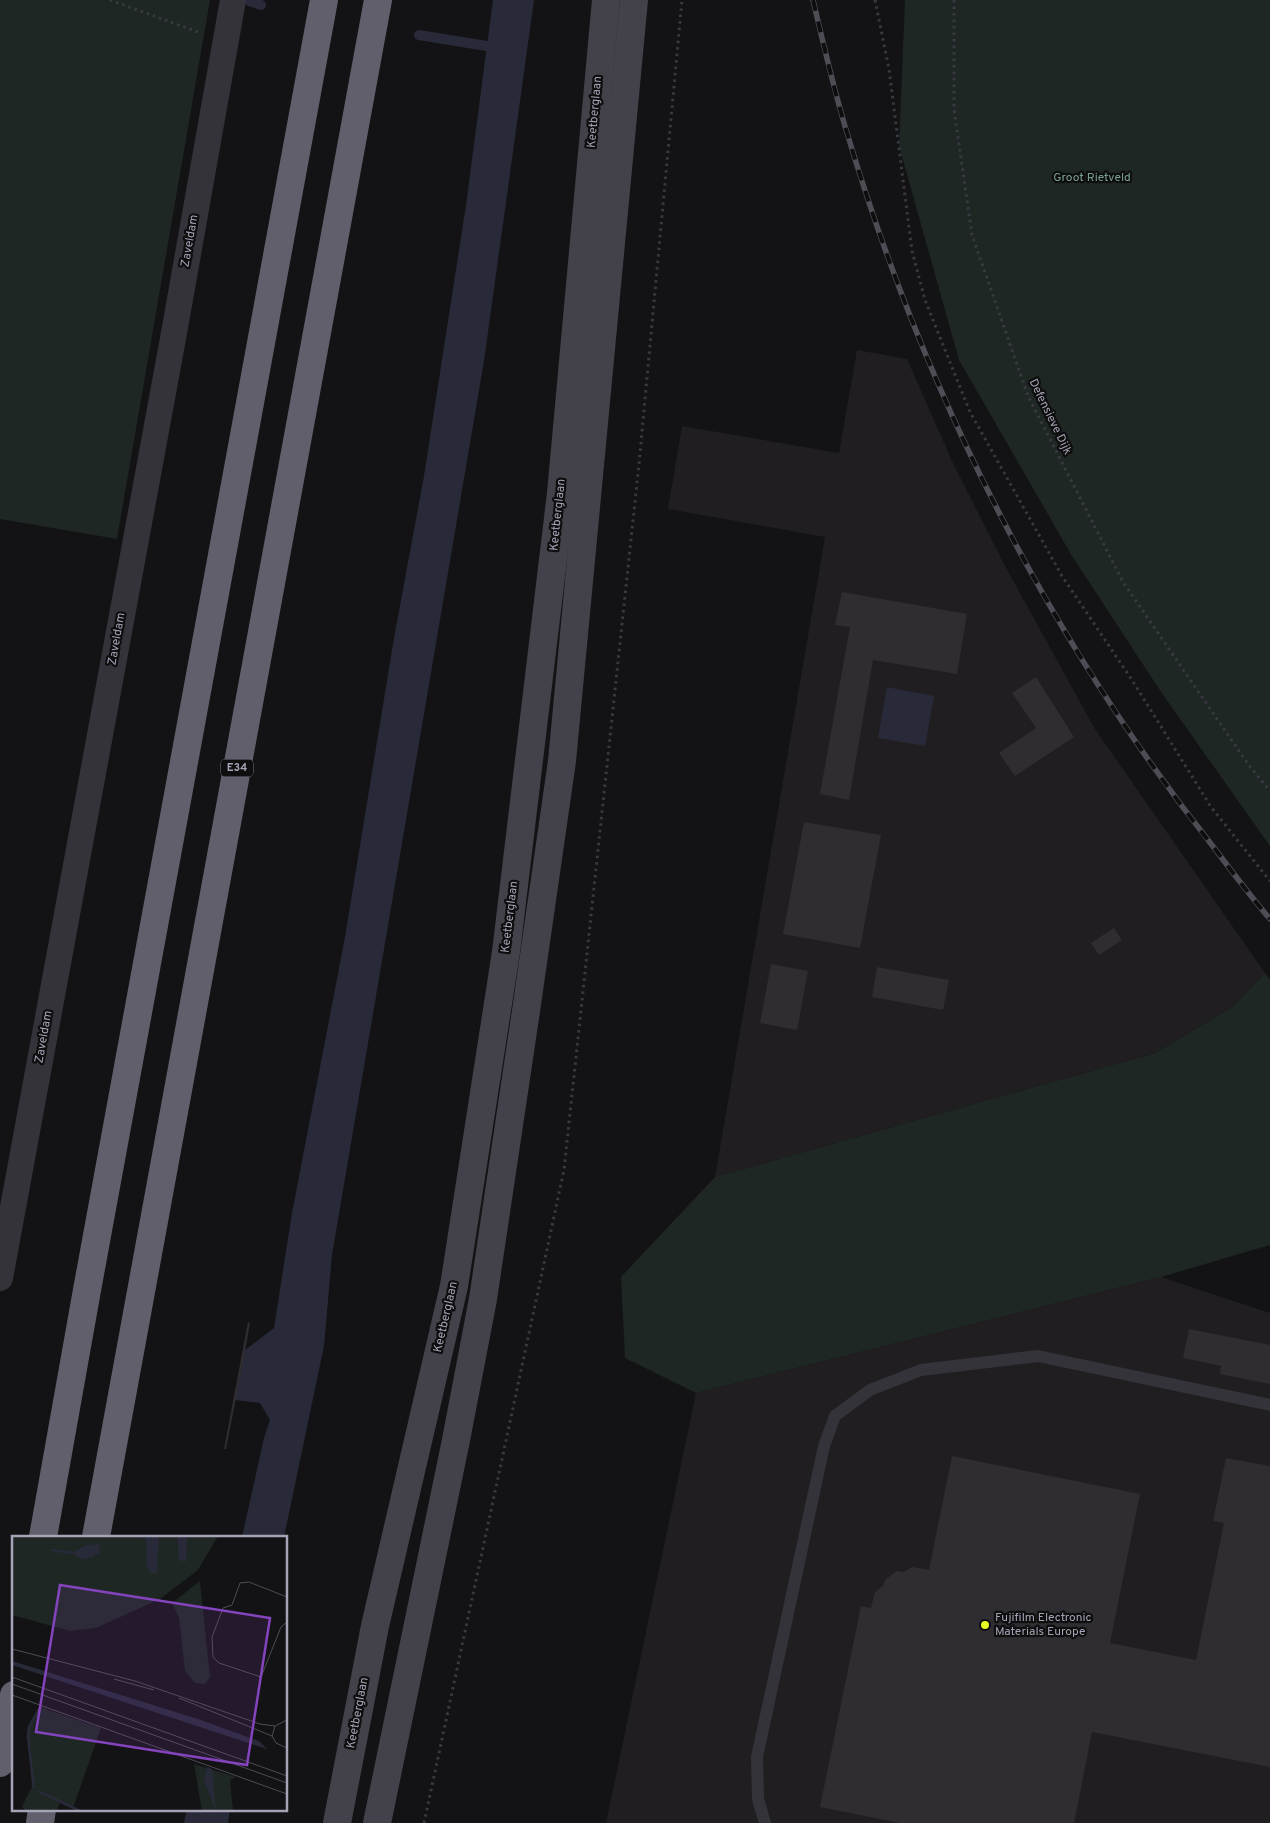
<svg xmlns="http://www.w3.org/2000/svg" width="1270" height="1823" font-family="Overpass,sans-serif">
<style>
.built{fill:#201e21}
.green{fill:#1e2724}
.water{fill:#282a39}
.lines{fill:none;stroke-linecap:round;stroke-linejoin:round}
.stream{stroke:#282a39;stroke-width:10}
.building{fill:#2f2d31}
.path{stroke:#3a3941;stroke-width:3;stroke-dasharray:2.5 4;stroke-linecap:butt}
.lane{stroke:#35333a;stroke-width:12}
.street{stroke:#35333a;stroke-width:26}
.secondary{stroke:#43414a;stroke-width:28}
.highway{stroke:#615f6b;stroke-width:28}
.rail-casing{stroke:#4e4c55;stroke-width:5.5}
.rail{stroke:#0e0e0f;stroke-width:4;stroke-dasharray:11;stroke-linecap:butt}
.poi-dot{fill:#e4fd22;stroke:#0e0e0f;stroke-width:2}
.labels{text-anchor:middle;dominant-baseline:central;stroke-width:4.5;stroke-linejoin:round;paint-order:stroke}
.shield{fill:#0e0e0f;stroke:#787684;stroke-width:1}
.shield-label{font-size:11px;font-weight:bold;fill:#a6a3b6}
.street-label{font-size:12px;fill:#a6a3b6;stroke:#0e0e0f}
.park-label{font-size:12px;fill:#79a28e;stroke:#0e0e0f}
.poi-label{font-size:12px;fill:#a6a3b6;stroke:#0e0e0f;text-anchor:start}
.inset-river{fill:none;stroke:#282a39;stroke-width:2.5}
.inset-road{fill:none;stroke:#4e4c55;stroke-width:1}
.view{fill:#8444bd;fill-opacity:0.15;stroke:#8444bd;stroke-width:2.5}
.inset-edge{fill:none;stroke:#a6a3b6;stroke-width:2.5}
</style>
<rect width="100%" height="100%" fill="#131214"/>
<!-- built -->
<g class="built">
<path d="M857 350 907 359 952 461 1005 566 1095 729 1265 973 1232 1007 1155 1053 715 1177 825 537 668 509 682 426 839 453Z"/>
<path d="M1161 1277 1270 1313V1823H606L696 1393Z"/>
</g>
<!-- green -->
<g class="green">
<path d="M0 0H210L117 539 0 519Z"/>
<path d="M905 0H1270V846L1161 692 1072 556 959 360 899 146Z"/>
<path d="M1265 973 1270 979V1245L1161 1277 696 1393 625 1358 621 1277 715 1177 1155 1053 1232 1007Z"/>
</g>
<!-- water -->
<g class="water">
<path d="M493 0H534L484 361 332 1255 324 1346 284 1537H242L264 1438 270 1420 260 1403 235 1400 245 1350 274 1328 292 1213 345 937 394 638 424 476 466 205Z"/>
<path d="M887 687 934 696 925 746 878 738Z"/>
<path d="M187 1809H230L228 1823H184Z"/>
</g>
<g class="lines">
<!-- stream -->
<g class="stream">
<path d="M249 1 261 5"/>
<path d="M419 35 499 48"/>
</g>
</g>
<!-- building -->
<g class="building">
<path d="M842 592 967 614 957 674 873 660 849 800 820 794 850 627 835 625Z"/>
<path d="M1036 677 1074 737 1015 776 999 753 1036 728 1012 693Z"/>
<path d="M804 822 881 835 860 948 783 934Z"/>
<path d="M1114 928 1122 940 1099 955 1091 943Z"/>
<path d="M771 964 808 971 797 1030 760 1023Z"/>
<path d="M877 967 949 980 943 1010 872 997Z"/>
<path d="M248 1322 250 1323 241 1373 226 1449H224Z"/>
<path d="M1189 1329 1270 1345V1384L1220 1374 1221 1366 1183 1358Z"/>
<path d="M952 1456 1140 1494 1110 1643 1196 1660 1224 1523 1213 1521 1226 1458 1270 1466V1767L1092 1732 1074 1823H900L820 1807 861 1606 871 1608 875 1592 883 1586 885 1580 897 1571 904 1572 912 1567 929 1570Z"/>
</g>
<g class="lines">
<!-- path -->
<g class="path">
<path d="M110 0 198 32"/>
<path d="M875 0 889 69 912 251 925 300 970 412 1062 576 1132 680 1211 807 1270 881"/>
<path d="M954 0V109L972 235 1028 396 1123 582 1248 764 1270 791"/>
<path d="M424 1823 564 1170 639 464 682 0"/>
</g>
<!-- lane -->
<path class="lane" d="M765 1823 758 1799 757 1757 824 1446 835 1416 870 1390 921 1370 1038 1356 1270 1405"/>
<!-- street -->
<path class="street" d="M0 1278 174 333 233 0"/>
<!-- secondary -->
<g class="secondary">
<path d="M337 1823 375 1626 454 1286 506 952 561 493 606 0"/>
<path d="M377 1823 456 1440 483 1299 526 1011 562 761 634 0"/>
</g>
<!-- highway -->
<g class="highway">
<path d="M43 1537 87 1290 324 0"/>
<path d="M96 1537 378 0"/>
<path d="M0 1763 14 1695"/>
<path d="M40 1823 42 1809"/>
</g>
<!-- rail casing -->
<g class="rail-casing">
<path id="rail" d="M813 0C824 46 834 91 848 136 925 394 1048 638 1215 849 1233 873 1251 897 1270 919"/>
</g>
<!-- rail -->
<use href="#rail" class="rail"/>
</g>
<!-- markers -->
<circle class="poi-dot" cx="985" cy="1625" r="5"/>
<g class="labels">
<!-- shield labels -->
<rect class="shield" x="221" y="759.5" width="32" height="17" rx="4"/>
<g class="shield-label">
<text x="237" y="768">E34</text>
</g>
<!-- street labels -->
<g class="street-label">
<text transform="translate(595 112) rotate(-85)">Keetberglaan</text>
<text transform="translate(190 241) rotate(-80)">Zaveldam</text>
<text transform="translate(1050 417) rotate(64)">Defensieve Dijk</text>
<text transform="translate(558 515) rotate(-84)">Keetberglaan</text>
<text transform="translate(117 639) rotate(-80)">Zaveldam</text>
<text transform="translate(510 917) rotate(-83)">Keetberglaan</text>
<text transform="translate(44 1037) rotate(-80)">Zaveldam</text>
<text transform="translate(446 1317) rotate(-77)">Keetberglaan</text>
<text transform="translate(358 1713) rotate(-79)">Keetberglaan</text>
</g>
<!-- park labels -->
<g class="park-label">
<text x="1092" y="178">Groot Rietveld</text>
</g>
<!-- poi labels -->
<g class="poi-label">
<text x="995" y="1618">Fujifilm Electronic<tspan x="995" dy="14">Materials Europe</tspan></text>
</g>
</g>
<!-- overview -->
<g transform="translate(12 1536)">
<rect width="275" height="275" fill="#131214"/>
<path d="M0 0H206L186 34 148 63 84 92 58 95 0 79ZM188 45 198 141 193 148 183 147 173 135 167 82 160 67ZM28 171 89 192 61 272 48 266 45 275H13L10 270 20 251 15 195ZM182 228 224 241 218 244 221 275H190Z" fill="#1e2724"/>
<path d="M124 0H147L145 37H138L135 30 134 2ZM165 0H175L174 26 167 24ZM87 8 88 19 83 17 82 21 70 23 60 17 74 9ZM0 125 186 183 247 205 255 213 0 129ZM195 231 200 233 204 275 192 244Z" fill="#282a39"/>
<path class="inset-river" d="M39 14 60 17M22 252 16 201 17 191 28 171M26 255 68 275"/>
<path class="inset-road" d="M275 61 237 46 228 47 220 69 211 72 200 101 201 121 207 127 249 141 269 91 275 86M0 113 123 145 248 188 263 190M0 141 275 240M102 143 142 154M0 148 275 247M0 159 275 258M167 162 260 200M275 184 263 190 260 200 264 207 275 212"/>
<path class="view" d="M48 49 258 82 235 229 24 196Z"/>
<rect width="275" height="275" class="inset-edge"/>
</g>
</svg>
